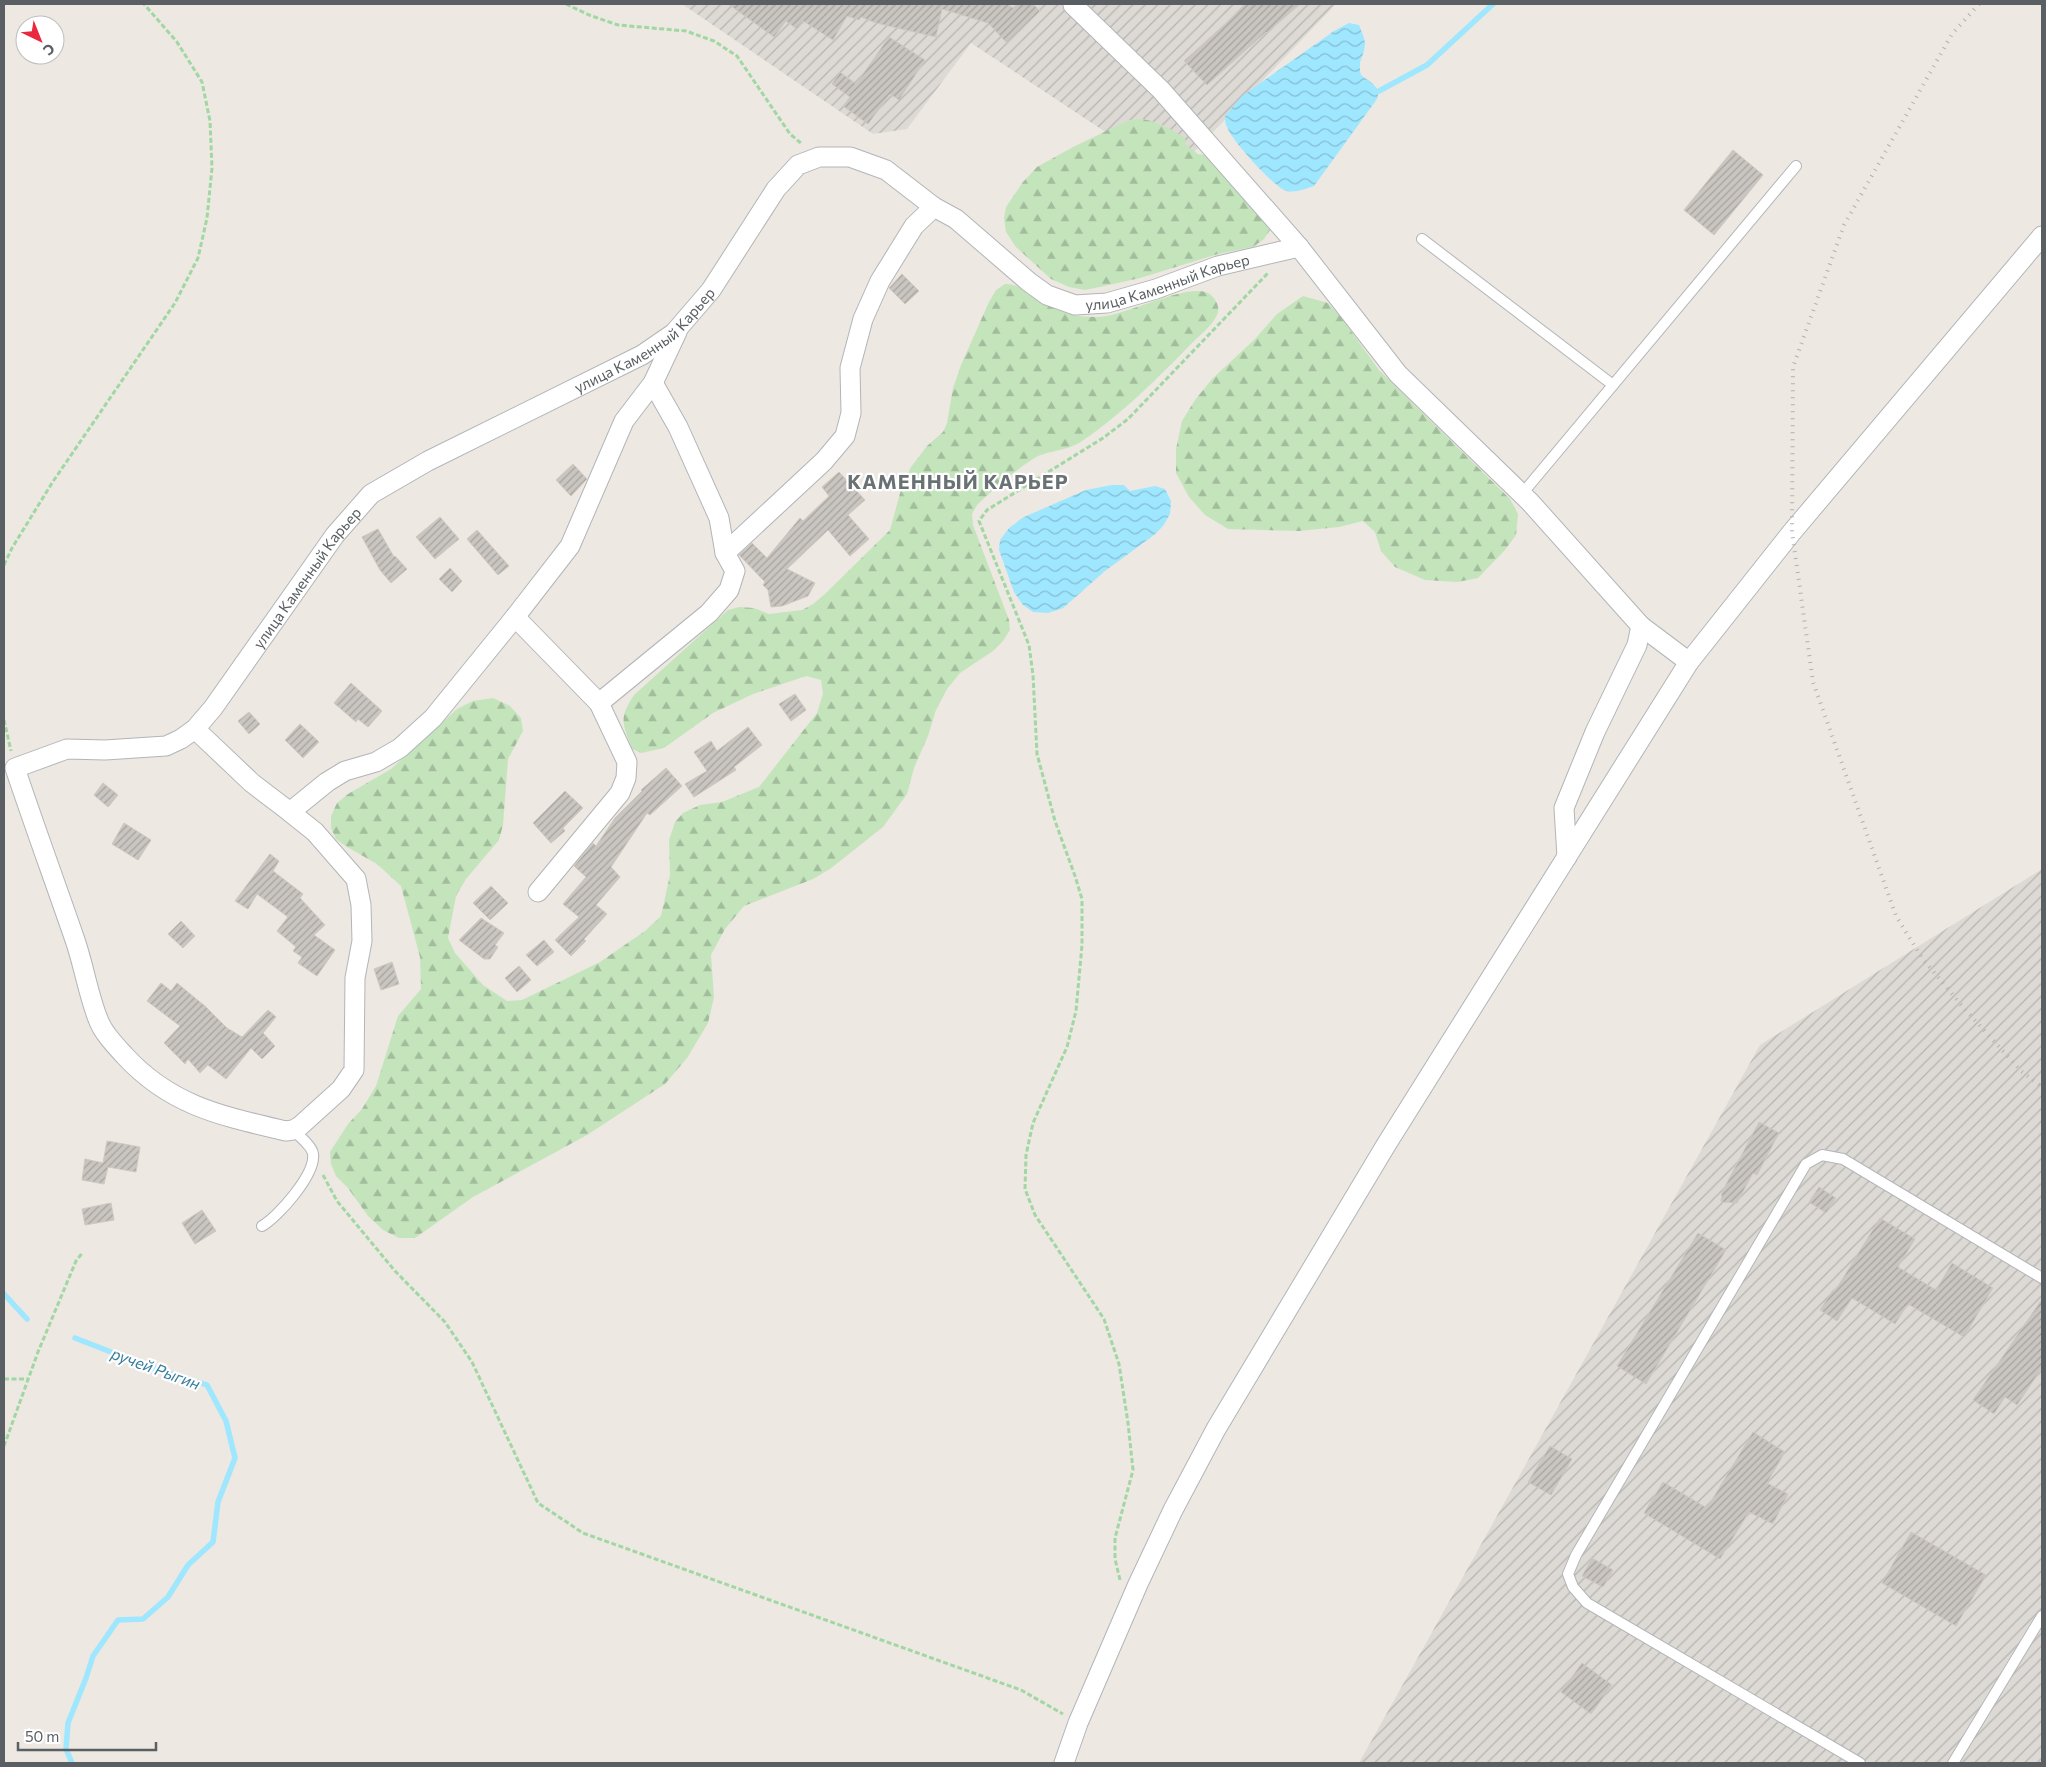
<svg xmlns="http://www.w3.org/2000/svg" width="2046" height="1767" font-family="Commissioner,sans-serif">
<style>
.industrial{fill:url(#industrial-furrows)}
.forest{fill:url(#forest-firs)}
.water{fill:url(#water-waves)}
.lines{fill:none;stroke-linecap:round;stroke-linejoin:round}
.stream{stroke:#9ee7ff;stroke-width:5.5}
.building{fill:url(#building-hatch);stroke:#d1c8bf}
.lane-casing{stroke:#b2b5b9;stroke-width:12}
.street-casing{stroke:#b2b5b9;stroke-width:21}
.path{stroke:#a0d7a3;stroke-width:3;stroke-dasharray:5 2.5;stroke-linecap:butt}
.lane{stroke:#fff;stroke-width:10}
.street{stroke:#fff;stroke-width:19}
.rail{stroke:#b0b1b2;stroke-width:4;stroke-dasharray:1 6;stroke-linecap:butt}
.labels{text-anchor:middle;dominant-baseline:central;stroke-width:4.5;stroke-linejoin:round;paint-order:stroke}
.street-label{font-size:15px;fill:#595f62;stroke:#fff}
.water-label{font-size:16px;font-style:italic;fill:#377e9f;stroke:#fff}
.district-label{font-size:20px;font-weight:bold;letter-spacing:1px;fill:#6a7174;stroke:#fff}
</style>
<defs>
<pattern id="industrial-furrows" width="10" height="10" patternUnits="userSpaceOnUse" patternTransform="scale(1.25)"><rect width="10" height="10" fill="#dddad5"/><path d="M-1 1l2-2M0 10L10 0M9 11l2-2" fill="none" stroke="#b6b4b0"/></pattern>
<pattern id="forest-firs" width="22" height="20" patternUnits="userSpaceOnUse" patternTransform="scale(1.25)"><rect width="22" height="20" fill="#c4e5bc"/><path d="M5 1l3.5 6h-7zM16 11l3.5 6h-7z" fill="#a2bd9c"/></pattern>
<pattern id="water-waves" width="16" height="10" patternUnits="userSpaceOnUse" patternTransform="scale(1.25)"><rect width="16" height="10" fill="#9ee7ff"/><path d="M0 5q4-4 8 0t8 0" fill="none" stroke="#84bed2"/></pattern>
<pattern id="building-hatch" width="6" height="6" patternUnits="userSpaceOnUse" patternTransform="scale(1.25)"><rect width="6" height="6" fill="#c9c5c0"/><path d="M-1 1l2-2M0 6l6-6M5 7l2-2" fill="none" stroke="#a6a39f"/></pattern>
</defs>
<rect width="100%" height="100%" fill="#ede8e1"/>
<!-- industrial -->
<g class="industrial">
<path d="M682 4H1336L1191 155 1119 141 971 43 907 129 873 134Z"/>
<path d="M2042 869V1763H1359L1760 1045Z"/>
</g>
<!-- forest -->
<g class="forest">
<path d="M1142 119C1159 122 1171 129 1185 138L1186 145 1198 154 1206 155 1268 221 1270 230 1264 239 1253 247 1218 254 1140 278 1109 285 1085 290 1069 287 1051 279 1016 247 1006 232 1004 218 1006 207 1023 182 1037 167 1073 147 1129 120Z"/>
<path d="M1005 284C1021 283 1037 300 1051 307 1064 314 1080 317 1095 317 1123 318 1186 282 1208 293 1215 297 1221 307 1217 315 1212 326 1200 335 1192 343 1160 376 1120 416 1082 441 1066 452 1046 450 1033 459 1013 472 994 489 977 505L972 514 973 525 1009 620 1010 630 1003 641 993 651 960 673 947 689 936 710 928 736 914 768 907 794 883 827 830 869 813 879 744 906 725 929 711 955 714 997 708 1023 687 1058 665 1084 587 1135 473 1197 415 1238H399L383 1230 368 1216 348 1188 336 1176 331 1164 330 1152 348 1124 362 1109 376 1086 398 1016 421 989 420 957 401 886 377 864 347 847 336 839 331 828V816L337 803 348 794 391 769 457 709 473 701 493 698 510 706 521 718 523 731 508 759 503 825 499 840 466 879 456 896 448 938 455 953 483 985 507 1001 522 1000 600 962 645 931 661 916 670 875 669 840 675 822 683 813 700 805 722 802 759 787 817 713 823 694 821 680 806 676 753 694 713 713 664 748 641 753 632 749C623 724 618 719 634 695L728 610 739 607 754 608 769 614 802 610 813 604 825 594 890 530 902 486 911 467 927 446 943 432 947 423 953 388 961 365 989 302 996 290Z"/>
<path d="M1303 296 1328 303 1340 316 1379 370 1510 499 1518 514 1516 535 1505 550 1478 578 1457 582 1425 580 1395 567 1381 551 1375 532 1363 521 1339 527 1299 531 1228 529 1205 515 1189 497 1176 473V449L1182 421 1195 400 1212 379 1255 339 1277 314Z"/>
</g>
<!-- water -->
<g class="water">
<path d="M1349 23 1359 25C1361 31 1365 38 1365 44 1364 58 1357 60 1361 75L1373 84 1379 91 1377 99 1314 186C1305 189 1293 194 1284 190 1271 183 1232 141 1227 127 1225 124 1225 119 1225 116L1242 96 1334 31Z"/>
<path d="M1112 485H1124L1130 491 1155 486 1165 489 1171 501 1170 514 1163 526 1154 535 1105 571 1063 608 1048 613 1033 612 1023 605 1014 592 999 550 1000 540 1009 528 1024 517 1086 490Z"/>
</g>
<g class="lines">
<!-- stream -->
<g class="stream">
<path d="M1379 91 1427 65 1493 4"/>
<path d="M4 1294 27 1319"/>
<path d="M72 1763 66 1749 68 1723 86 1678 93 1656 118 1620 143 1619 168 1597 188 1565 213 1542 218 1502 235 1458 226 1421 207 1385 147 1366 75 1338"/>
</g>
</g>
<!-- building -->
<g class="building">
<path d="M728 4H1007L1013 8 1017 4H1033L1040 11 1007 43 988 23 942 9 936 37 876 23 861 17 859 20 847 16 833 40 803 21 797 29 786 21 774 37Z"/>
<path d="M1247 4H1300L1267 33 1266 32 1207 85 1184 61Z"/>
<path d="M889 37 925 60 899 100 890 94 868 124 843 106 850 97 832 84 840 72 856 84Z"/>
<path d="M1733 150 1763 175 1714 235 1684 210Z"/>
<path d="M902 274 919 291 905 304 889 288Z"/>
<path d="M573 464 587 479 571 496 556 480Z"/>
<path d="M839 472 865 500 848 515 869 539 850 556 828 530 787 569 815 583 808 596 782 606 771 607 768 590 763 585 765 582 739 555 752 543 767 558 800 518 803 521 829 496 822 487Z"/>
<path d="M440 517 459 539 435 559 416 537Z"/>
<path d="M378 529 394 557 395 556 407 569 391 583 380 570 362 537Z"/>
<path d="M477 530 509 566 498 575 467 539Z"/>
<path d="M450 568 462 581 452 592 439 579Z"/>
<path d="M351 683 382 711 368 727 358 719 356 722 334 703Z"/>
<path d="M795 694 806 710 791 721 779 704Z"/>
<path d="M249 712 260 724 249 734 238 721Z"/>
<path d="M300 724 319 742 303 758 285 740Z"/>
<path d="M748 727 762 745 734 767 736 770 694 797 685 784 707 771 694 752 711 741 717 751Z"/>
<path d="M666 768 682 786 650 815 647 813 611 867 620 877 596 905 607 914 584 939 586 941 571 956 555 940 579 917 563 904 586 877 574 866 593 843 596 846 615 818 642 791 641 790Z"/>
<path d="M103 783 118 795 108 807 94 795Z"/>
<path d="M565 791 583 808 563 828 565 831 551 843 533 823Z"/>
<path d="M124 823 151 840 138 860 112 844Z"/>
<path d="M270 854 279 861 273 871 303 894 300 898 325 925 314 935 335 950 317 976 298 963 302 957 293 951 296 947 277 931 288 917 257 894 248 909 235 901Z"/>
<path d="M491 886 508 903 490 920 473 903Z"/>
<path d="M481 918 504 933 495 945 498 947 490 959H484L459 940Z"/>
<path d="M181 921 195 936 183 948 168 934Z"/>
<path d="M544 940 554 952 537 966 526 955Z"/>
<path d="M392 962 399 984 381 990 374 969Z"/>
<path d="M519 966 531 980 517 992 505 978Z"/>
<path d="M161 983 171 991 177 983 206 1007 227 1028 242 1037 268 1010 276 1017 263 1033 275 1046 262 1059 251 1048 226 1079 208 1065 200 1073 188 1059 185 1064 164 1043 180 1026 147 1001Z"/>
<path d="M1759 1122 1779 1133 1757 1175 1753 1173 1737 1203 1721 1202 1722 1192Z"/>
<path d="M107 1141 140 1147 136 1172 108 1167 104 1184 82 1180 85 1159 103 1163Z"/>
<path d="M1819 1187 1836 1198 1826 1213 1809 1202Z"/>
<path d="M111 1203 114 1220 85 1225 82 1209Z"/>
<path d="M202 1210 216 1231 195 1244 182 1223Z"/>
<path d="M1880 1218 1915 1239 1898 1267 1936 1290 1952 1263 1993 1288 1964 1337 1908 1304 1895 1324 1852 1298 1837 1321 1820 1310 1833 1290 1835 1291Z"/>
<path d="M1698 1233 1726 1250 1646 1384 1617 1366Z"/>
<path d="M2042 1299V1368L2017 1405 2005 1397 1994 1414 1973 1400Z"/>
<path d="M1753 1432 1785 1452 1767 1483 1788 1494 1773 1524 1749 1512 1720 1559 1644 1513 1663 1482 1707 1508Z"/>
<path d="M1550 1446 1572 1459 1551 1495 1528 1482Z"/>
<path d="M1911 1532 1986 1575 1956 1626 1882 1583Z"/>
<path d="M1592 1558 1613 1570 1603 1587 1582 1576Z"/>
<path d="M1582 1663 1612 1685 1591 1714 1561 1692Z"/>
</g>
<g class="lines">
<!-- lane casing -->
<g class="lane-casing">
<g id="lane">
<path d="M1422 239 1613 385"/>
<path d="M1522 494 1796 166"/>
<path d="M262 1226C278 1217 316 1174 313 1154 312 1146 299 1136 293 1130"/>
<path d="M1860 1763 1587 1603 1573 1587 1568 1574 1576 1555 1806 1164 1822 1155 1843 1159 2042 1278"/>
<path d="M1953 1763 2042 1616"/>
</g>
</g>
<!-- street casing -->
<g class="street-casing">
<g id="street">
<path d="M1073 5 1161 90 1299 247 1398 374 1530 502 1641 626 1689 662"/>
<path d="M725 553 824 461 845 436 851 413 850 368 863 319 880 281 914 226 934 207"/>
<path d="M515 617 599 703 627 762 626 778 620 793 538 892"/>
<path d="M599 703 709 613 729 590 735 571 725 553 719 518 678 427 653 383"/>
<path d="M195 729 252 783 290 812 327 782 345 771 376 762 400 748 433 718 515 617 570 546 624 421 653 383 677 332"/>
<path id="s1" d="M290 812 315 832 356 879 361 905 362 941 355 978 354 1070 341 1089 300 1126 293 1130 286 1131C222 1116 171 1106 125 1056 115 1045 103 1033 98 1019 88 994 84 966 75 940 55 882 34 825 15 768L67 749 105 750 166 746 181 739 195 729 213 708 335 535 371 494 428 461 642 355 674 333 711 290 776 189 798 165 819 157H850L886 170 934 207 956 219 1029 282 1047 295 1075 305 1107 303 1156 289 1218 266 1299 247"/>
<path d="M1567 857 1564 808 1595 732 1637 645 1641 626"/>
<path d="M1064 1763 1078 1723 1138 1584 1173 1510 1216 1429 1386 1145 1689 662 1792 532 2042 236"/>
</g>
</g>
<!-- path -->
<g class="path">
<path d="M566 4 589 15 618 25 686 31 714 41 737 56 790 134 802 144"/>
<path d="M4 565 12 548 52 483 175 303 198 258 207 218 212 168 210 121 202 82 177 42 144 4"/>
<path d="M4 720 11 751"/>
<path d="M323 1175 337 1201 395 1271 445 1322 472 1362 538 1503 583 1533 1021 1690 1063 1714"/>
<path d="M4 1379H28"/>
<path d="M4 1446 38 1352 76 1261 83 1252"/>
<path d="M1120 1580 1115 1559V1538L1133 1470 1128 1423 1119 1364 1104 1319 1035 1215 1025 1189 1026 1155 1033 1123 1067 1047 1076 1011 1082 945V899L1075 876 1055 821 1037 754 1033 675 1029 645 979 521 987 510 1103 438 1128 419 1268 273"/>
</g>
<!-- lane -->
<use href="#lane" class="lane"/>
<!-- street -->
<use href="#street" class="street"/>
<!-- rail -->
<path class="rail" d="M1979 4 1952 34 1844 225 1793 367 1792 532 1813 682 1896 916 1922 958 1963 1007 2021 1071 2042 1087"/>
</g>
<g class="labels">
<!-- street labels -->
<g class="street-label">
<text stroke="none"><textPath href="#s1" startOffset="2328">улица Каменный Карьер</textPath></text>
<text stroke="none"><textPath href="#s1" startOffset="1669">улица Каменный Карьер</textPath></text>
<text stroke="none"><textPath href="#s1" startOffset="1248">улица Каменный Карьер</textPath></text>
</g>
<!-- water labels -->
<g class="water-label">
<text transform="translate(156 1368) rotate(20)">ручей Рыгин</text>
</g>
<!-- district labels -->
<g class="district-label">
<text x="958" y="481">КАМЕННЫЙ КАРЬЕР</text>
</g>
</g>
<!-- border -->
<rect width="2046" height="1767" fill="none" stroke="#595f62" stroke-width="10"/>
<!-- north arrow -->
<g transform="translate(40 40) rotate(137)"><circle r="24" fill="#ffffff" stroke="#bdbfc0"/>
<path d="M0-4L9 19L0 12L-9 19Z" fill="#ea293f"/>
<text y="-8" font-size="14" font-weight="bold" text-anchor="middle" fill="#595f62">С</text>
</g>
<!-- scale -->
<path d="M18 1742v8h138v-8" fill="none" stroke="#595f62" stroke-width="2.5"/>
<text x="25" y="1742" font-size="15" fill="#595f62" stroke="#ffffff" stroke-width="4" paint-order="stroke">50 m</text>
</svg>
